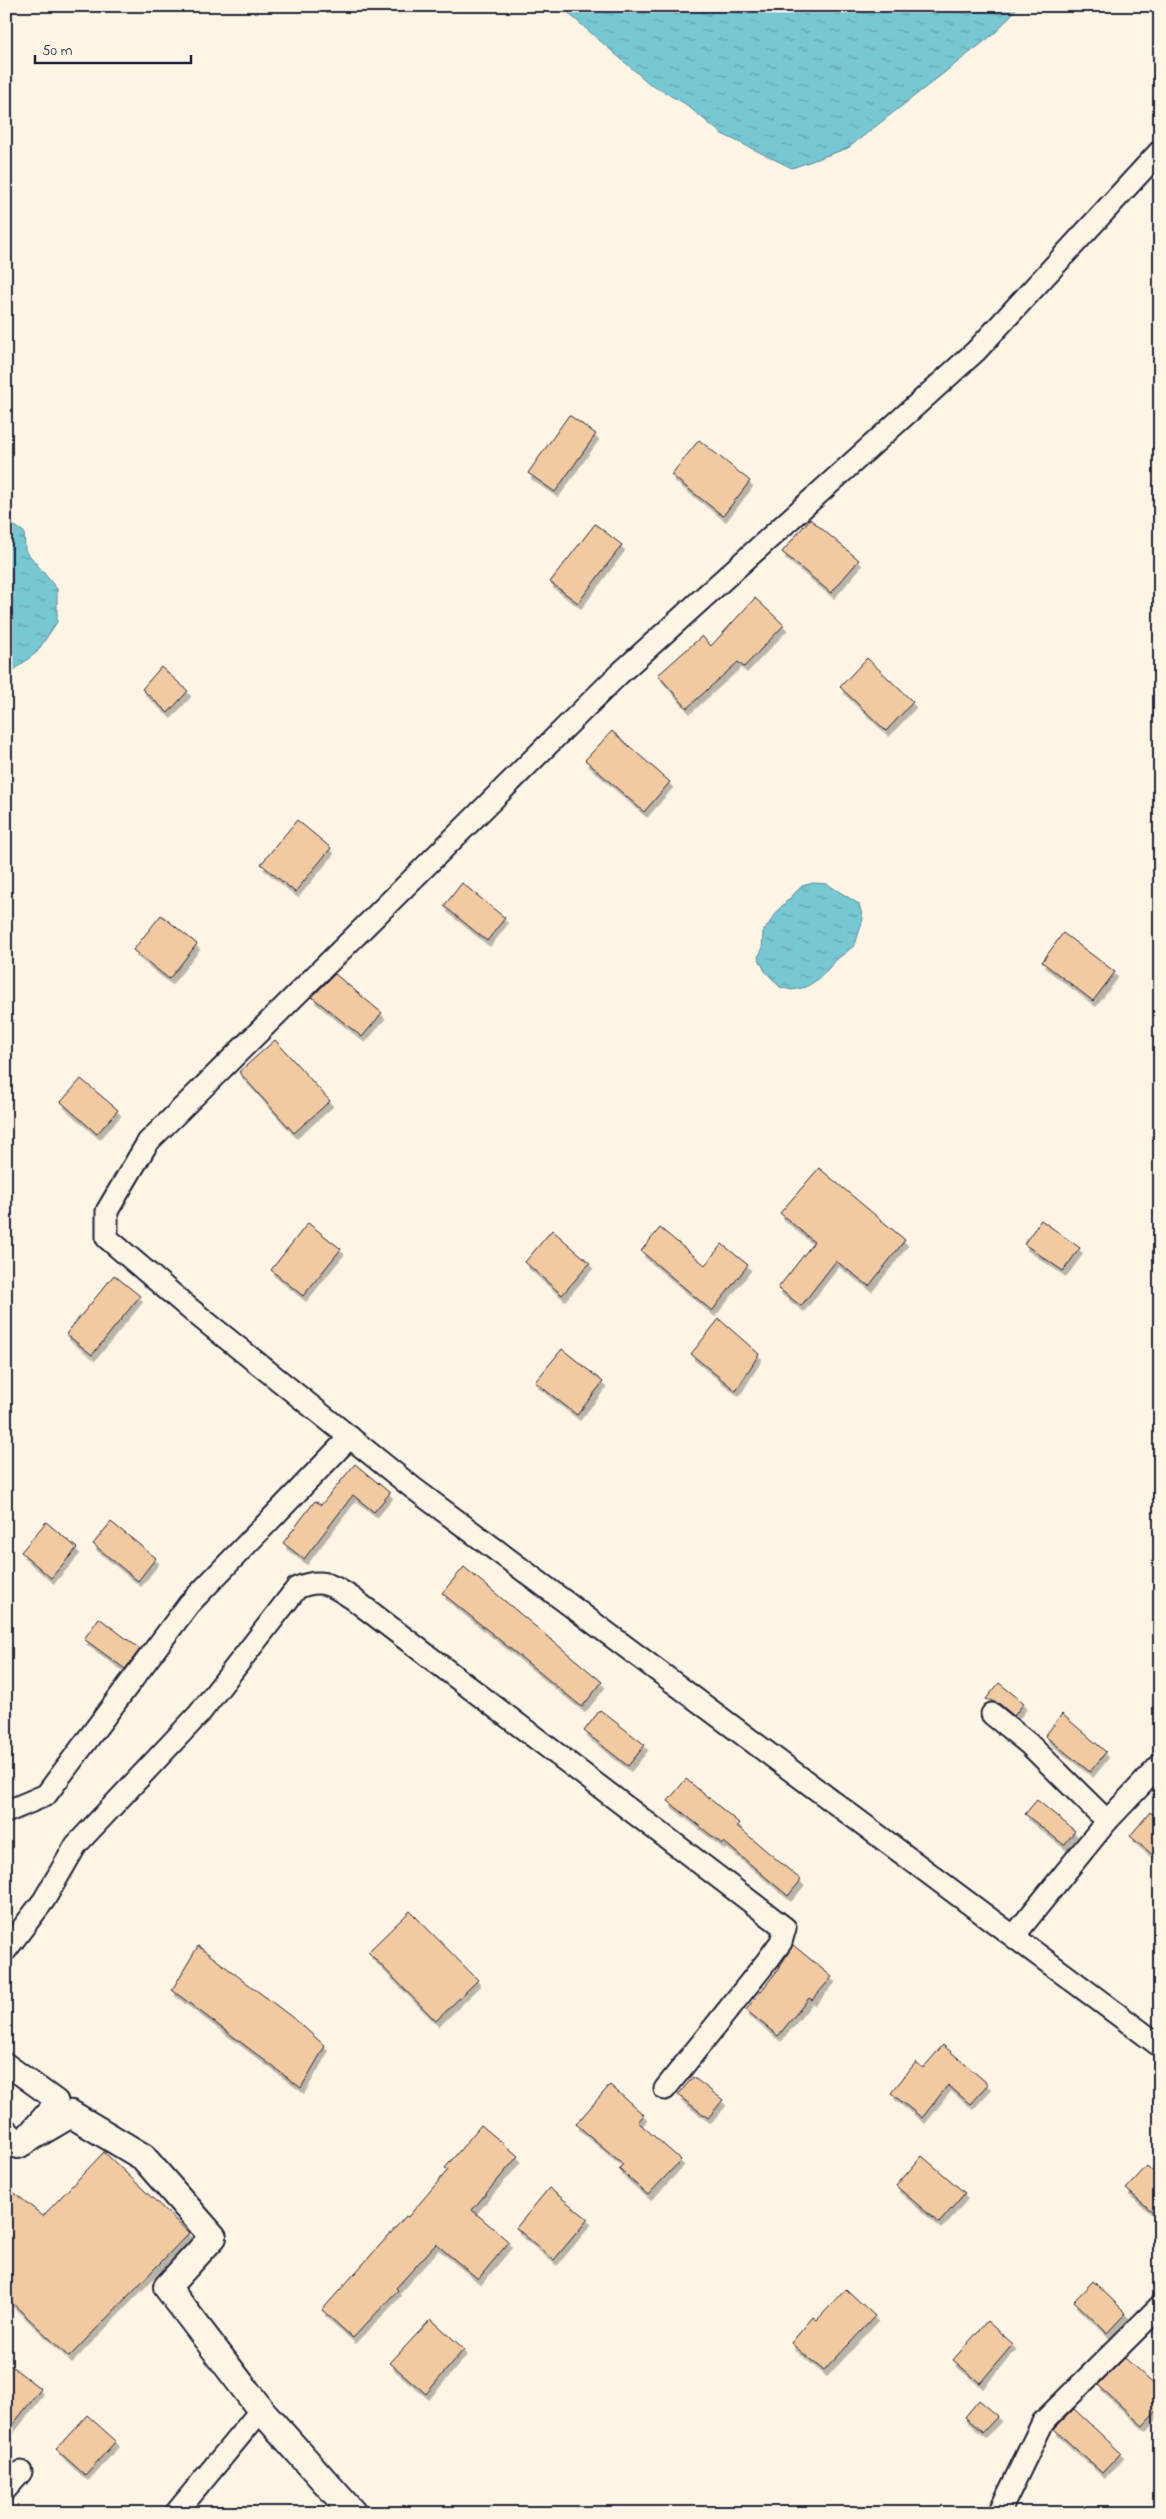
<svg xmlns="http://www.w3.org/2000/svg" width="1166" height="2519" font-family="'Indie Flower',sans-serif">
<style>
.water{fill:url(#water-ripples);stroke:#568696}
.building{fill:#f1caa1;stroke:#22223b;filter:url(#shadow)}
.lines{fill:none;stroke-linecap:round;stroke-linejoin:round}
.minor-casing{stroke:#22223b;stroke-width:25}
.tertiary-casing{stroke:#22223b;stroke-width:30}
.minor{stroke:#fcf5e5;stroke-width:21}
.tertiary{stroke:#fcf5e5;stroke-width:26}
</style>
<defs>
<pattern id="water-ripples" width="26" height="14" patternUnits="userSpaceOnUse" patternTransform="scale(1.25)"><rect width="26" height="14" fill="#78c8d3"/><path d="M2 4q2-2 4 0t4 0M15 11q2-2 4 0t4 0" fill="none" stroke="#62a2ac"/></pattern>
<filter id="shadow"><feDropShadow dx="3" dy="5.5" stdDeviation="0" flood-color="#0004"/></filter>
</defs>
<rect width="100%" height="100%" fill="#fcf5e5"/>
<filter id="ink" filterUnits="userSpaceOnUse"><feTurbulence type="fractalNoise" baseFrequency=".02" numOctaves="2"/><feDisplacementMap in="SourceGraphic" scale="10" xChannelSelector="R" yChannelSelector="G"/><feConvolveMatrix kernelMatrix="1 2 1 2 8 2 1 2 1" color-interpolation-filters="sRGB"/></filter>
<g filter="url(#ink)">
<!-- water -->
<g class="water">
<path d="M560 6H1019L995 33 848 148 792 168 722 134 684 103 651 85Z"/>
<path d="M6 520 24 532 25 550 57 589V622L37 652 14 670 6 682Z"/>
<path d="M813 883 827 884 859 904 863 919 855 945 836 960 820 978 806 987 792 990 780 987 765 971 758 957 762 950 763 932 780 908 802 886Z"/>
</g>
<!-- building -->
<g class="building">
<path d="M569 415 596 434 555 492 528 473Z"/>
<path d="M699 440 750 481 723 516 671 475Z"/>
<path d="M810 519 859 560 831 593 782 552Z"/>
<path d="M595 524 622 545 578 603 550 582Z"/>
<path d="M755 598 784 625 744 667 738 662 687 708 658 675 702 636 711 646Z"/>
<path d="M867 658 913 702 886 731 840 687Z"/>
<path d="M161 667 188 691 168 713 142 689Z"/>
<path d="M612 731 670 782 644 812 585 760Z"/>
<path d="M297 820 331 848 295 892 261 864Z"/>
<path d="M462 883 505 918 487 941 444 906Z"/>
<path d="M161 915 197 944 169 979 133 950Z"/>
<path d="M1063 933 1115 972 1093 1001 1042 962Z"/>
<path d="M335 974 382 1013 362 1037 312 997Z"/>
<path d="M275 1040 330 1101 294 1133 239 1072Z"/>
<path d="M81 1079 118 1110 97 1134 61 1102Z"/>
<path d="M819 1168 905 1240 869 1286 836 1261 801 1306 778 1288 814 1242 780 1213Z"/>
<path d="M1041 1220 1080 1248 1063 1271 1024 1244Z"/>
<path d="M308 1223 341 1249 303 1296 271 1270Z"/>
<path d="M660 1228 705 1265 722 1244 748 1265 712 1311 641 1251Z"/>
<path d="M552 1230 590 1263 562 1295 525 1262Z"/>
<path d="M114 1275 140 1296 92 1355 66 1334Z"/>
<path d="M719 1319 759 1354 736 1391 691 1354Z"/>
<path d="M562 1349 603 1382 577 1415 535 1382Z"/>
<path d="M355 1464 390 1493 374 1512 353 1495 304 1559 283 1543 315 1501 321 1505Z"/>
<path d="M46 1522 77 1548 51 1578 21 1552Z"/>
<path d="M111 1522 156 1558 138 1581 93 1544Z"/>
<path d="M464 1567 602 1682 582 1707 442 1593Z"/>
<path d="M99 1618 140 1649 125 1669 84 1639Z"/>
<path d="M999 1683 1024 1703 1014 1716 1000 1704 986 1699Z"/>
<path d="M600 1710 645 1745 628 1766 584 1731Z"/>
<path d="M1062 1714 1106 1752 1090 1772 1045 1736Z"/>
<path d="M686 1779 739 1823 737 1826 801 1880 788 1896 724 1842 722 1844 668 1801Z"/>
<path d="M1037 1800 1075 1831 1064 1845 1025 1814Z"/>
<path d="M1150 1812 1160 1821V1861L1130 1836Z"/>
<path d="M410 1911 478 1980 436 2021 368 1952Z"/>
<path d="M793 1945 832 1977 812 2000 809 1998 778 2036 746 2010 777 1971Z"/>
<path d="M198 1946 297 2021 325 2046 301 2088 172 1990Z"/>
<path d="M943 2045 988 2084 970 2104 948 2085 922 2118 891 2093 916 2062 923 2068Z"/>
<path d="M693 2077 723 2100 708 2118 678 2095Z"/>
<path d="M610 2085 644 2115 638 2122 681 2160 648 2195 619 2169 623 2164 576 2124Z"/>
<path d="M481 2125 518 2156 472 2210 509 2242 478 2279 436 2244 396 2288 398 2290 353 2338 322 2310 406 2216 408 2217 448 2170 445 2168Z"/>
<path d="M104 2152 189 2233 69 2357 6 2297V2186L43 2216Z"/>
<path d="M922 2156 965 2193 939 2223 896 2186Z"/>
<path d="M1147 2166 1160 2178V2218L1126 2189Z"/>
<path d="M549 2188 588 2219 554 2260 516 2228Z"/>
<path d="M1093 2281 1126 2313 1107 2333 1074 2301Z"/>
<path d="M846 2289 875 2316 824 2371 791 2343 813 2317 817 2320Z"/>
<path d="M431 2319 464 2349 426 2394 390 2363Z"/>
<path d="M987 2321 1013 2344 980 2383 953 2360Z"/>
<path d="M1125 2358 1160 2390V2407L1143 2426 1098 2385Z"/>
<path d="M6 2362 41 2389 6 2433Z"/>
<path d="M979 2400 998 2416 983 2432 965 2417Z"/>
<path d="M1074 2409 1121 2453 1102 2473 1054 2429Z"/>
<path d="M87 2415 116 2441 85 2475 56 2449Z"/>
</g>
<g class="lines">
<!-- minor casing -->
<g class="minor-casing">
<g id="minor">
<path d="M1160 151 976 351 618 675 148 1142 107 1211V1238L190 1309 413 1488 1160 2046"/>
<path d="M992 1714 1029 1744 1107 1821"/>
<path d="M6 1812 46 1795 189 1604 350 1437"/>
<path d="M1014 1936 1107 1821 1160 1765"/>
<path d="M6 1950 44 1900 76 1845 199 1714 297 1588C321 1578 331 1584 352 1598L785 1928 781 1942 767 1961 665 2089"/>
<path d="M6 2064 57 2101 28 2134"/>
<path d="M6 2489 21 2472"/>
<path d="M176 2513 261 2410"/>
<path d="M999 2513 1043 2422 1160 2306"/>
</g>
</g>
<!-- tertiary casing -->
<g class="tertiary-casing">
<path id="tertiary" d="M6 2133 18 2145 71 2114 143 2157 213 2237 167 2287 261 2410 353 2513"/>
</g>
<!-- minor -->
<use href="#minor" class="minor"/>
<!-- tertiary -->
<use href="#tertiary" class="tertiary"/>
</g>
</g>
<!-- margin -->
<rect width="1166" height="2519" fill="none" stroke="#fcf5e5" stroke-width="25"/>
<rect x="12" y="12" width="1141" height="2494" fill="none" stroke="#22223b" stroke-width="2" filter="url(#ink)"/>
<!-- scale -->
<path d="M35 55v8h156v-8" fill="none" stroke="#22223b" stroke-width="2.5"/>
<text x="42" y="55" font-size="15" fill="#22223b" stroke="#fcf5e5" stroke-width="4" paint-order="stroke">50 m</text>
</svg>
